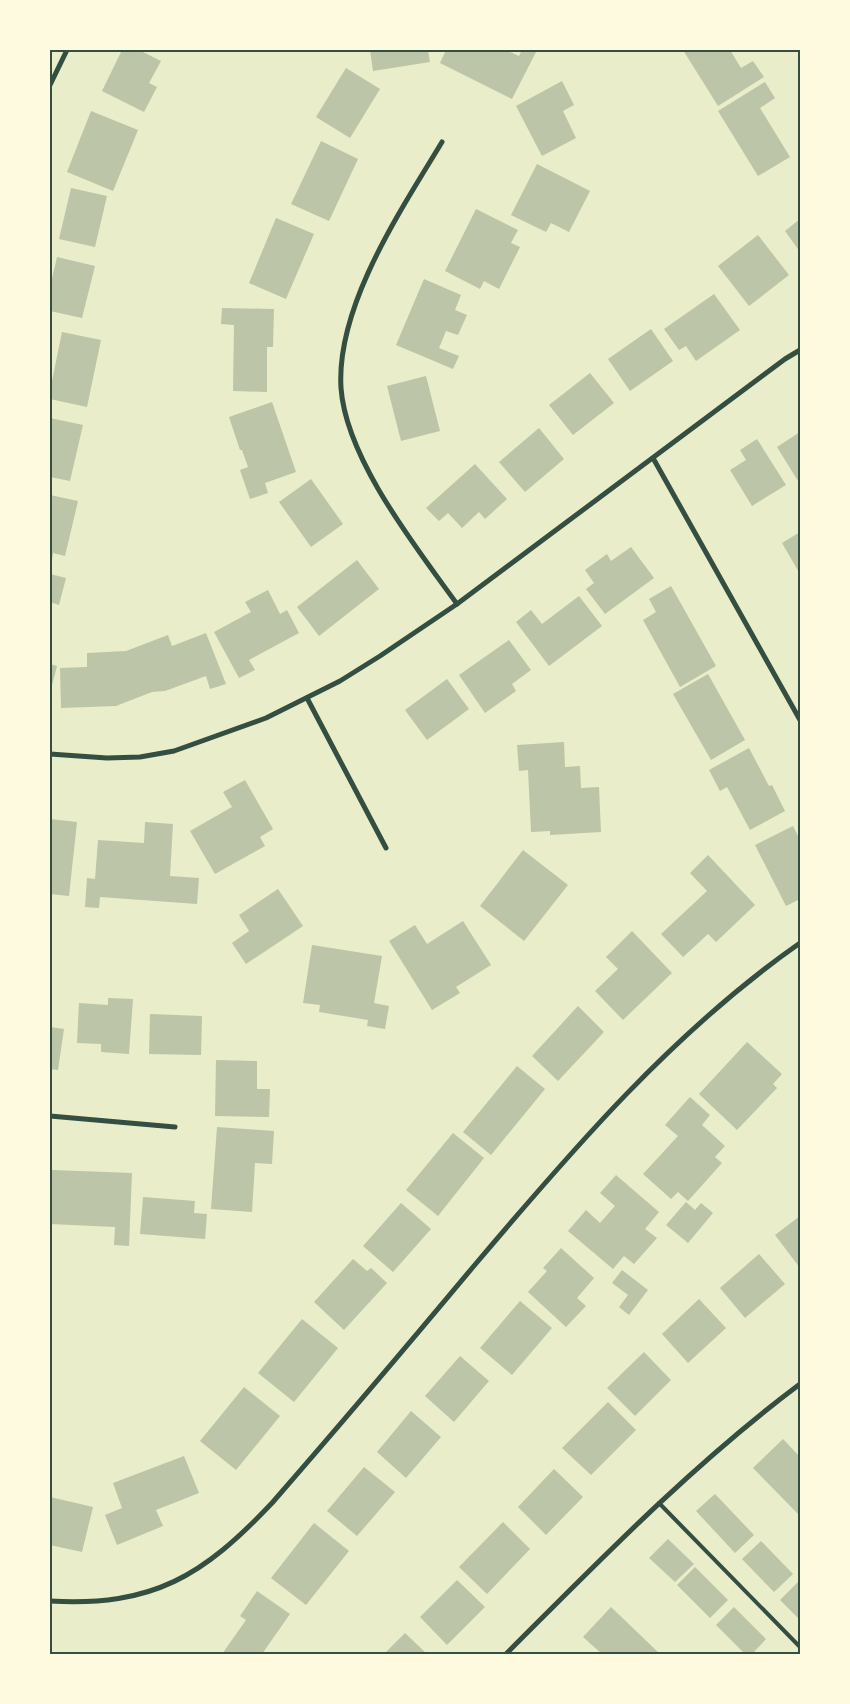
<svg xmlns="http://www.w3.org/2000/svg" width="850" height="1704" font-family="'Open Sans',sans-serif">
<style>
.building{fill:#bcc5a7}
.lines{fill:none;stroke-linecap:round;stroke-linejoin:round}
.service{stroke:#344e41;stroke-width:4}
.minor{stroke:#344e41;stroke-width:5}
.neatline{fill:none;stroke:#344e41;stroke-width:2}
</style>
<rect width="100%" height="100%" fill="#e9edc9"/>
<!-- building -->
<g class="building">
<path d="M122 50H139L161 61 149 83 157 87 144 112 102 91Z"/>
<path d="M370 50H428L430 62 373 71Z"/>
<path d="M446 50H506L519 56 522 50H537L512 99 440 63Z"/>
<path d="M683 50H730L741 68 753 61 764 77 718 106Z"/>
<path d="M346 68 380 89 350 138 316 117Z"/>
<path d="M562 81 574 105 563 111 576 138 542 156 516 106Z"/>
<path d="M765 82 775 98 760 108 790 157 758 176 718 111Z"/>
<path d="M91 111 138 130 113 191 67 172Z"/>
<path d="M321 141 358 159 329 221 291 204Z"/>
<path d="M537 164 590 191 569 232 551 223 546 232 511 215Z"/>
<path d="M71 188 107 196 95 247 59 239Z"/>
<path d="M476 209 518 230 511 243 520 247 499 289 484 281 480 289 445 271Z"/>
<path d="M276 218 314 234 286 299 249 283Z"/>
<path d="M800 219V252L785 231Z"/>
<path d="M758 235 789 275 749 306 718 266Z"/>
<path d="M57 257 95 266 82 318 50 311V287Z"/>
<path d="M424 279 461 295 455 310 467 315 458 335 446 331 439 348 459 356 453 369 396 345Z"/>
<path d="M714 294 740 330 696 361 686 346 679 350 664 329Z"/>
<path d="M222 308 274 309 273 347H267V392L233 391 234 325 221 324Z"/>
<path d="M651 329 673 361 630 391 608 359Z"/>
<path d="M62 332 101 340 87 407 50 399V391Z"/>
<path d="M590 373 614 403 573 435 549 405Z"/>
<path d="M426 376 440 431 401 441 387 386Z"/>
<path d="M272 402 296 472 265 483 268 493 250 499 240 470 248 467 242 450H240L229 417Z"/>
<path d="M50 418 83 425 70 481 50 477Z"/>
<path d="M539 428 564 459 525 492 499 462Z"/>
<path d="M800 432V480L798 481 777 447Z"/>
<path d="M757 439 786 485 752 506 730 470 746 460 740 450Z"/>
<path d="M475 464 507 499 485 519 479 512 462 528 448 513 439 521 426 508Z"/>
<path d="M311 479 343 524 311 547 279 502Z"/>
<path d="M50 495 78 501 65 556 53 553 51 566Z"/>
<path d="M800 532V574L782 543Z"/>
<path d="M631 547 654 578 605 614 586 589 594 583 585 570 607 554 611 561Z"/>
<path d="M357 560 379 589 319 636 297 607Z"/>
<path d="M50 574 66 578 59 605 50 602Z"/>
<path d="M671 586 716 666 680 687 643 620 656 612 649 599Z"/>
<path d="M268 590 280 614 287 610 299 633 249 660 255 670 239 678 214 632 251 612 245 602Z"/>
<path d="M579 596 602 626 549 666 516 622 531 610 542 624Z"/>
<path d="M206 633 226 684 210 689 206 676 165 691 152 692 116 706 61 708 60 668 87 667V653L126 651 168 635 172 646Z"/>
<path d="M509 640 531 670 512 684 516 691 485 713 459 675Z"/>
<path d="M50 664 57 666 51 689H50Z"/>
<path d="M708 674 745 740 711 760 673 694Z"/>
<path d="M447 679 469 709 427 740 405 710Z"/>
<path d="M564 742 565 767 580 766 581 788 599 787 601 832 550 835V831L531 832 528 770 519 771 517 745Z"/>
<path d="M749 748 769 786 772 785 785 811 750 830 727 787 720 791 709 770Z"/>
<path d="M245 780 273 829 260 837 265 846 215 874 190 831 232 807 223 792Z"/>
<path d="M50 819 77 822 69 896 50 894Z"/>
<path d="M145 822 173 824 170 876 199 878 197 904 100 897 99 908 85 907 87 878 95 879 98 840 144 843Z"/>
<path d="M793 826 800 840V899L786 906 755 845Z"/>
<path d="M523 850 568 885 524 941 480 906Z"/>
<path d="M708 855 755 905 716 942 708 934 683 957 661 934 707 891 690 873Z"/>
<path d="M278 889 303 926 246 964 232 943 249 931 239 915Z"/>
<path d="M463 921 491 965 456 987 460 993 432 1010 389 941 415 925 427 944Z"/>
<path d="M632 931 672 973 623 1020 595 991 618 969 606 957Z"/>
<path d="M312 945 382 956 374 1003 389 1006 385 1029 367 1026 368 1020 319 1012 320 1005 303 1003Z"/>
<path d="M108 998 133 999 129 1054 101 1052V1044L77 1043 79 1003 108 1005Z"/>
<path d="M578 1006 604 1032 558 1081 532 1056Z"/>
<path d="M150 1014 202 1016 201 1055 149 1054Z"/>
<path d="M50 1027 64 1029 58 1070 50 1069Z"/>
<path d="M747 1042 782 1074 773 1084 777 1088 737 1130 699 1094Z"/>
<path d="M216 1060 257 1061V1089H270L269 1117 215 1116Z"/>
<path d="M517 1066 545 1089 491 1155 463 1132Z"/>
<path d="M690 1097 710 1115 702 1125 725 1146 715 1157 722 1163 688 1201 678 1192 671 1199 643 1174 678 1136 665 1125Z"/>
<path d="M217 1127 274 1131 272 1164 255 1163 252 1212 211 1209Z"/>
<path d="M453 1133 484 1158 438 1216 406 1190Z"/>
<path d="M52 1170 132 1173 129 1246 114 1245 115 1227 50 1224Z"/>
<path d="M616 1175 659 1212 645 1229 657 1238 634 1264 624 1256 613 1269 568 1231 586 1210 600 1223 615 1206 600 1193Z"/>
<path d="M143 1197 195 1201 194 1213 207 1214 205 1239 140 1234Z"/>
<path d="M686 1202 695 1210 701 1203 713 1213 688 1243 666 1225Z"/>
<path d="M401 1203 431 1229 393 1272 363 1246Z"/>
<path d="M800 1216V1268L775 1235Z"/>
<path d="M561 1248 594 1278 577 1298 586 1306 566 1327 528 1292 547 1271 543 1268Z"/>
<path d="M759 1254 785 1284 745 1318 720 1288Z"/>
<path d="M353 1259 367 1271 371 1268 387 1283 344 1330 314 1302Z"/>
<path d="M622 1270 648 1290 629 1315 619 1307 628 1295 612 1283Z"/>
<path d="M699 1299 726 1328 688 1363 662 1334Z"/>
<path d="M520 1301 552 1328 512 1375 480 1348Z"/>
<path d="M302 1319 338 1348 294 1402 258 1373Z"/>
<path d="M644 1352 671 1380 635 1416 607 1388Z"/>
<path d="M460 1356 489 1381 454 1422 425 1396Z"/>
<path d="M244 1387 280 1416 236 1470 200 1441Z"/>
<path d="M608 1402 636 1430 591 1475 562 1448Z"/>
<path d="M411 1411 441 1437 406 1478 377 1452Z"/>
<path d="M783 1439 800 1457V1516L753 1468Z"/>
<path d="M184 1456 199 1493 156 1510 163 1526 117 1545 105 1515 122 1508 113 1483Z"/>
<path d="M364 1467 395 1492 357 1536 327 1511Z"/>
<path d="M554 1469 583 1497 546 1535 518 1507Z"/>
<path d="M715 1494 754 1535 735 1553 696 1511Z"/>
<path d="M50 1497 93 1507 82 1552 50 1545Z"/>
<path d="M503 1522 530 1549 487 1594 459 1567Z"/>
<path d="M314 1523 349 1551 306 1605 271 1578Z"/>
<path d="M668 1539 694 1564 675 1582 649 1558Z"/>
<path d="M761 1541 793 1574 774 1592 742 1559Z"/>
<path d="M695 1567 728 1600 710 1618 677 1585Z"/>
<path d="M457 1580 485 1607 447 1645 420 1617Z"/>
<path d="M799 1581 800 1582V1620L780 1600Z"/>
<path d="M257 1591 290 1614 262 1654H222L246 1620 240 1616Z"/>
<path d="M611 1607 660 1654H602L583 1637Z"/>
<path d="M734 1607 766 1639 752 1654H745L716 1625Z"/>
<path d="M405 1633 427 1654H384Z"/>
</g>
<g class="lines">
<!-- service -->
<path class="service" d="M659 1503 800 1647"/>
<!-- minor -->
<g class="minor">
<path d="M50 85 67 50"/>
<path d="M442 142C401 210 336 306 341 388 346 459 416 547 457 604"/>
<path d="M653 458 800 720"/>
<path d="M307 698 386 848"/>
<path d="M50 754 107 758 140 757 174 751 266 718 340 681 380 656 457 604 785 359 800 350"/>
<path d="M50 1116 175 1127"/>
<path d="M50 1601C153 1607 203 1576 272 1503 340 1425 407 1346 473 1267 572 1150 674 1031 800 943"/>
<path d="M506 1654C600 1560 693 1464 800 1384"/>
</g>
</g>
<!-- border -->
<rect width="850" height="1704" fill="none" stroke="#fefae0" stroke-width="102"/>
<rect x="51" y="51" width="748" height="1602" class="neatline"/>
</svg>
